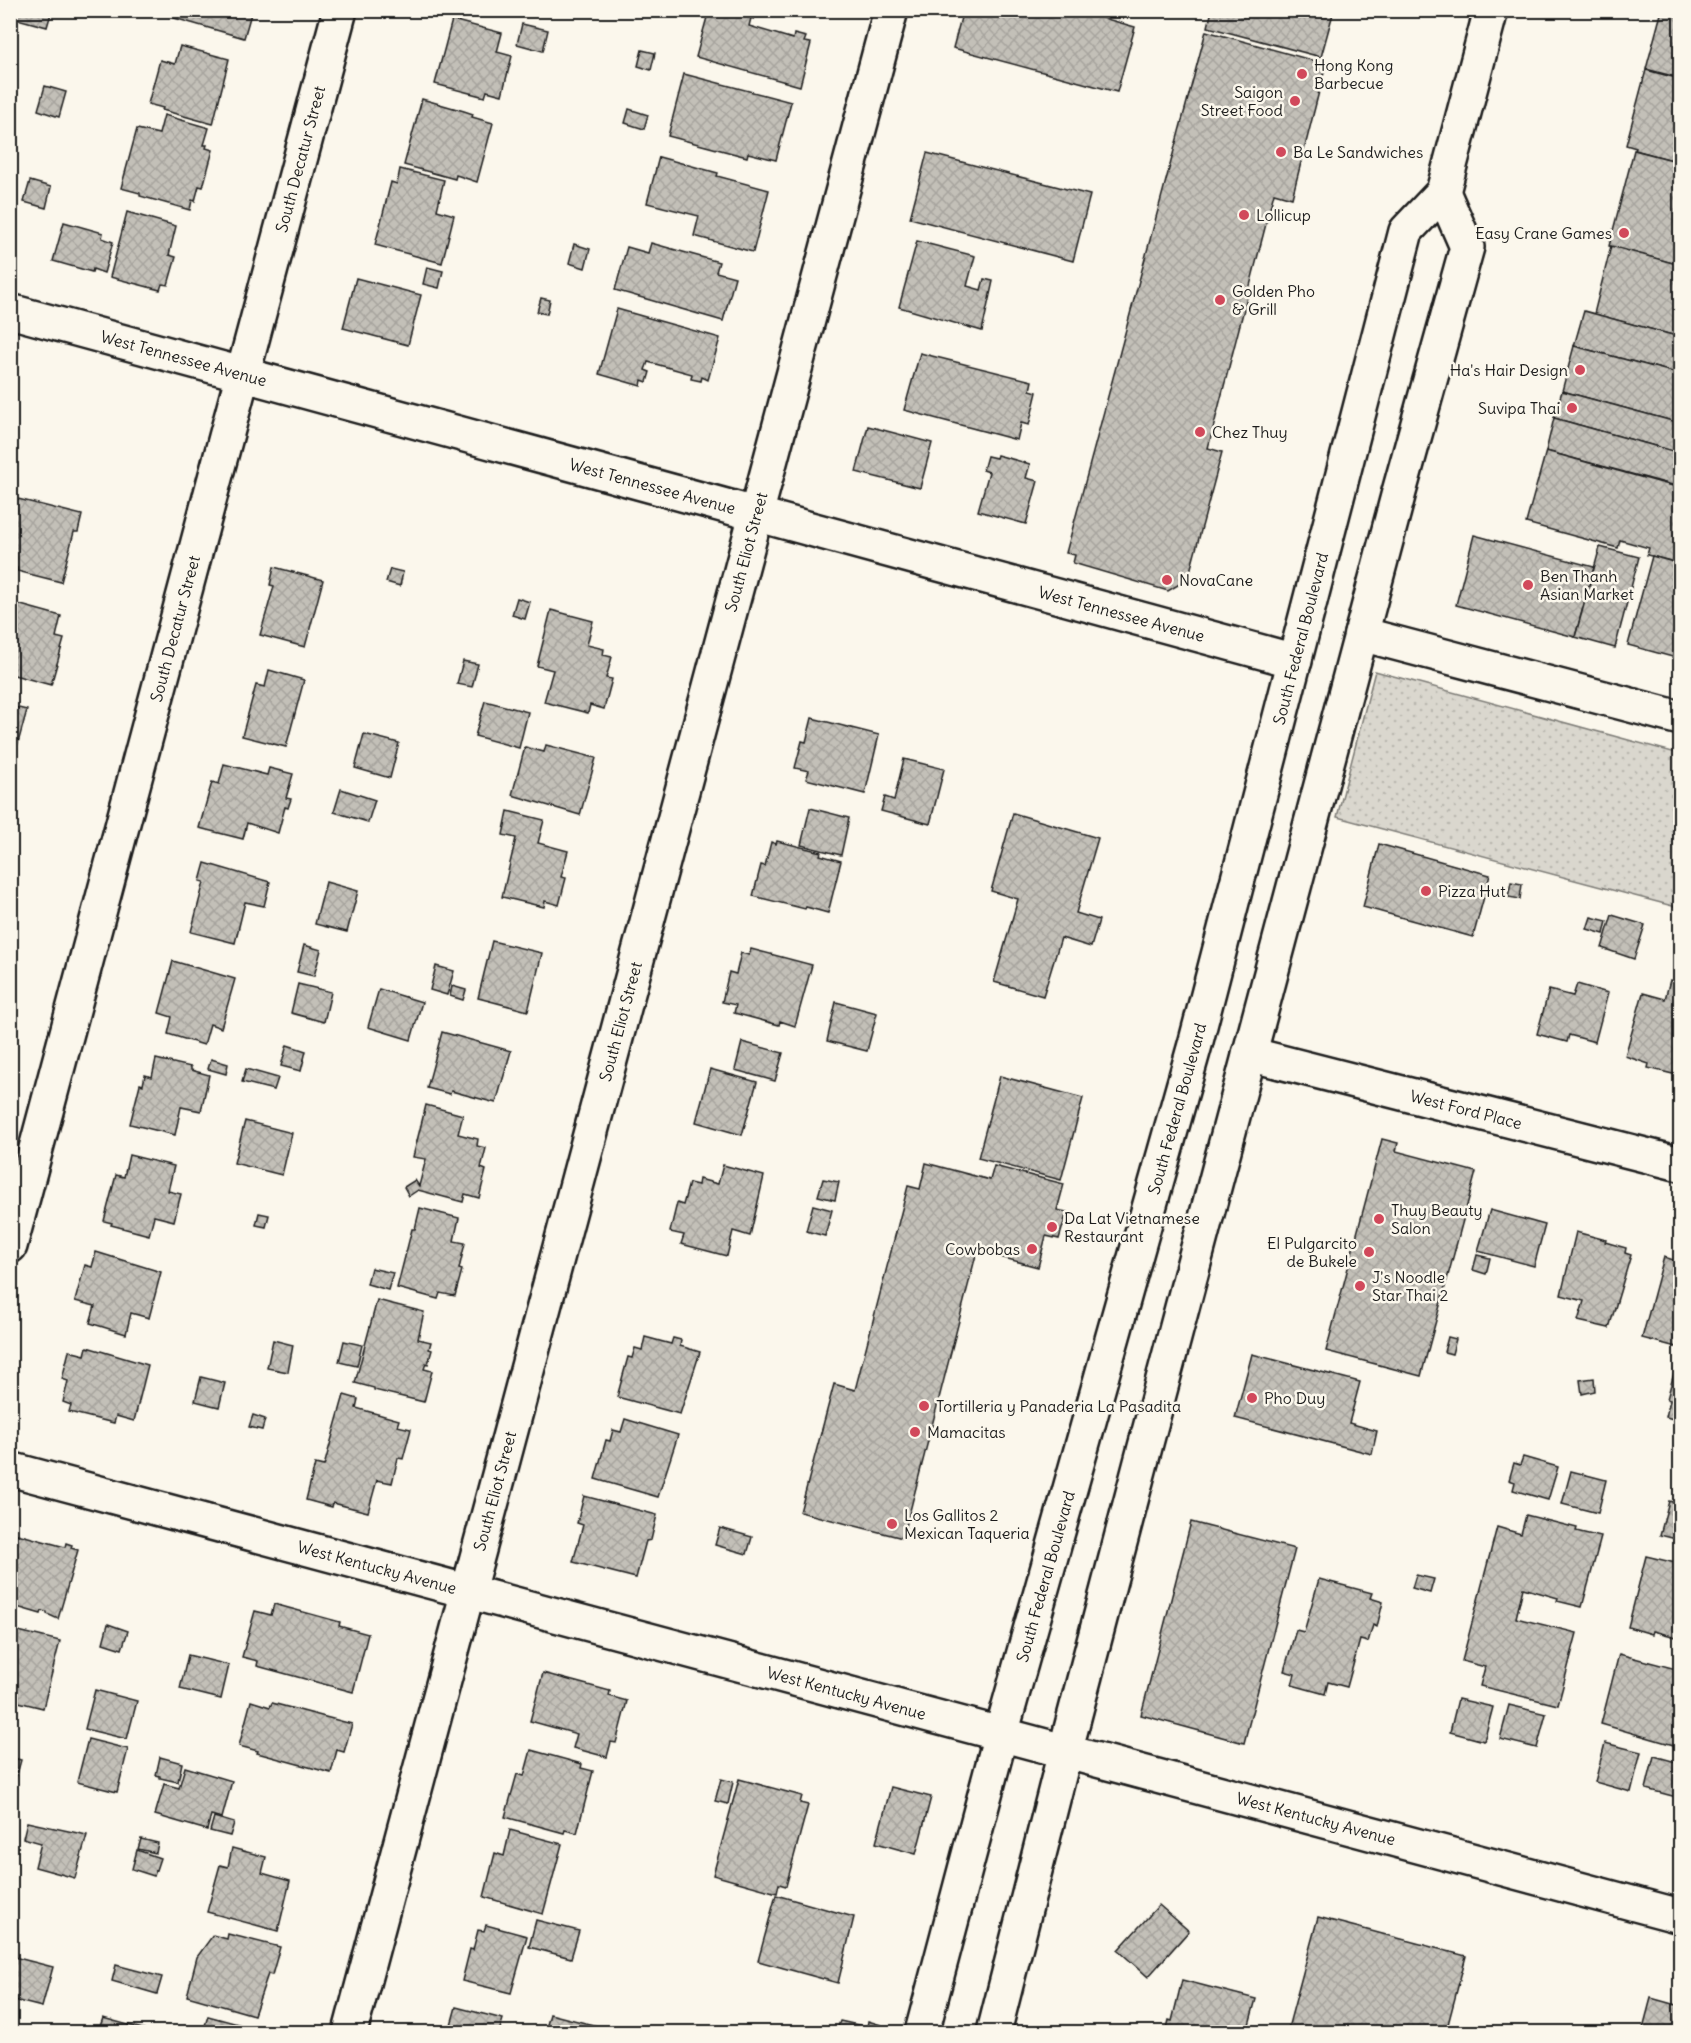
<svg xmlns="http://www.w3.org/2000/svg" width="1691" height="2043" font-family="Delius,sans-serif">
<style>
.park{fill:url(#park-dots);stroke:#7b7a75;stroke-width:1.5}
.building{fill:url(#building-cross-hatch);stroke:#1c1c1c;stroke-width:1.5}
.lines{fill:none;stroke-linecap:round;stroke-linejoin:round}
.minor-casing{stroke:#1c1c1c;stroke-width:38}
.major-casing{stroke:#1c1c1c;stroke-width:38}
.minor{stroke:#fbf7ec;stroke-width:33}
.major{stroke:#fbf7ec;stroke-width:33}
.poi-dot{fill:#d1495b;stroke:#fbf7ec;stroke-width:2}
.labels{text-anchor:middle;dominant-baseline:central;stroke-width:5;stroke-linejoin:round;paint-order:stroke}
.poi-label{font-size:16px;fill:#1c1c1c;stroke:#fbf7ec;text-anchor:start}
.street-label{font-size:16px;fill:#1c1c1c;stroke:#fbf7ec}
</style>
<defs>
<pattern id="park-dots" width="8" height="8" patternUnits="userSpaceOnUse" patternTransform="scale(1.5)"><rect width="8" height="8" fill="#dad7ce"/><path d="M2 2h.1M6 6h.1" fill="none" stroke="#bab8b0" stroke-width="1.8" stroke-linecap="round"/></pattern>
<pattern id="building-cross-hatch" width="8" height="8" patternUnits="userSpaceOnUse" patternTransform="scale(1.5)"><rect width="8" height="8" fill="#c3c0b8"/><path d="M0 0l8 8M0 8l8-8" fill="none" stroke="#a7a49e"/></pattern>
</defs>
<rect width="100%" height="100%" fill="#fbf7ec"/>
<filter id="ink" filterUnits="userSpaceOnUse"><feTurbulence type="fractalNoise" baseFrequency=".0167" numOctaves="2"/><feDisplacementMap in="SourceGraphic" scale="12" xChannelSelector="R" yChannelSelector="G"/><feConvolveMatrix kernelMatrix="1 2 1 2 8 2 1 2 1" color-interpolation-filters="sRGB"/></filter>
<g filter="url(#ink)">
<!-- park -->
<path class="park" d="M1375 671 1680 754V908L1337 817Z"/>
<!-- building -->
<g class="building">
<path d="M10 10H52L47 27 10 17Z"/>
<path d="M176 10H252L244 38 174 18Z"/>
<path d="M709 10H757L754 19 751 18 749 26 793 39 794 34 806 37 804 42 811 43 800 86 696 57Z"/>
<path d="M963 10H1075L1135 27 1117 92 953 48Z"/>
<path d="M1212 10H1334L1321 57 1208 27Z"/>
<path d="M1662 10H1680V78L1646 69Z"/>
<path d="M452 20 502 33 497 52 512 56 502 95 487 91 485 97 435 84Z"/>
<path d="M522 24 548 30 543 51 517 44Z"/>
<path d="M1206 31 1326 64 1292 198 1274 193 1208 448 1222 452 1188 579 1168 591 1073 563 1075 555 1066 553Z"/>
<path d="M180 46 229 59 213 124 162 110 163 108 148 104 160 60 175 64Z"/>
<path d="M642 50 655 53 651 70 638 66Z"/>
<path d="M1646 70 1680 79V162L1635 150 1636 148 1626 145Z"/>
<path d="M684 74 791 102 776 160 748 153 747 157 668 136Z"/>
<path d="M45 86 66 92 59 117 38 110Z"/>
<path d="M422 99 464 111 473 114 472 117 493 123 477 182 456 175 455 179 404 165Z"/>
<path d="M629 109 648 115 644 129 625 123Z"/>
<path d="M164 115 209 128 204 145H207L206 148 213 150 203 187 199 186 195 201 192 200 190 210 140 196V193L121 188 137 129 159 134Z"/>
<path d="M1634 150 1680 162V265L1609 246Z"/>
<path d="M927 153 1090 195 1073 261 910 218Z"/>
<path d="M659 157 718 173 717 176 769 190 753 252 694 236 699 216 647 203Z"/>
<path d="M400 169 444 180 437 210 454 215 442 263 375 245 391 182 397 184Z"/>
<path d="M30 181 51 187 46 208 24 202Z"/>
<path d="M127 212 176 226 169 255 176 257 168 285 162 284 160 290 110 277Z"/>
<path d="M64 222 103 233 102 238 113 242 104 273 93 269 92 272 53 261Z"/>
<path d="M917 241 975 256 967 286 981 290 984 279 993 281 982 331 899 307Z"/>
<path d="M651 243 719 262 716 272 735 277 723 321 615 290 627 247 648 253Z"/>
<path d="M574 244 590 249 585 268 569 263Z"/>
<path d="M1611 246 1680 265V337L1594 314Z"/>
<path d="M427 267 443 271 439 288 423 284Z"/>
<path d="M356 278 421 295 408 345 343 328Z"/>
<path d="M541 298 550 300 547 314 537 312Z"/>
<path d="M617 309 720 338 708 380 702 377 701 381 691 379 692 374 648 362 645 370 650 372 647 382 642 380 641 386 599 374Z"/>
<path d="M1584 311 1680 337V374L1574 346Z"/>
<path d="M1574 346 1680 374V423L1562 391Z"/>
<path d="M920 353 1032 381 1030 390 1037 392 1029 425 1021 423 1017 440 904 410Z"/>
<path d="M1562 391 1680 423V453L1554 418Z"/>
<path d="M1554 418 1680 453V487L1546 451Z"/>
<path d="M868 426 932 443 920 488 856 472Z"/>
<path d="M1546 451 1680 488V542L1675 562 1647 555 1649 548 1620 540 1618 548 1526 523Z"/>
<path d="M997 455 1030 464 1026 478 1038 481 1026 524 978 511 989 472 983 470 987 456 996 458Z"/>
<path d="M14 498 82 515 78 532H74L61 582 17 571V568L10 567V512Z"/>
<path d="M1474 535 1594 567 1575 637 1456 605Z"/>
<path d="M1600 547 1639 557 1615 648 1575 637Z"/>
<path d="M1652 556 1680 564V659L1628 645Z"/>
<path d="M274 567 323 580 305 647 260 635 274 586 270 585Z"/>
<path d="M390 569 403 572 400 586 386 582Z"/>
<path d="M517 598 530 602 525 619 512 615Z"/>
<path d="M10 602 61 616 56 637 64 639 51 685 10 674Z"/>
<path d="M551 610 593 621 587 645 604 649 603 655 612 657 606 678 612 679 604 709 590 705 588 713 544 702 553 670 537 666Z"/>
<path d="M463 661 478 664 472 687 457 684Z"/>
<path d="M269 670 304 680 286 747 242 736 256 685 265 687Z"/>
<path d="M485 701 528 712 519 748 475 736Z"/>
<path d="M10 706 27 710 13 761H10Z"/>
<path d="M812 718 879 735 865 794 806 779 809 771 795 768 802 741 806 742Z"/>
<path d="M364 734 399 743 390 778 355 768Z"/>
<path d="M546 745 596 758 580 815 512 795 525 747 544 752Z"/>
<path d="M904 759 944 769 930 824 881 811 885 797 894 800Z"/>
<path d="M224 764 267 775 269 768 293 774 286 798 291 799 288 808 285 807 278 833 247 823 243 839 199 828 212 782 219 784Z"/>
<path d="M341 789 375 800 368 822 334 812Z"/>
<path d="M810 808 849 818 841 855 801 845Z"/>
<path d="M508 811 544 820 538 843 568 851 561 877 566 878 559 905 545 901 544 907 502 897 516 838 503 835Z"/>
<path d="M1013 813 1098 838 1076 913 1099 920 1091 947 1061 938 1043 996 994 982 1018 899 991 891Z"/>
<path d="M777 841 821 852 820 855 841 861 828 913 806 907 805 909 753 896 761 865 765 866 771 842 776 844Z"/>
<path d="M1379 844 1490 875 1473 937 1363 907Z"/>
<path d="M205 863 270 882 264 906 245 902 235 943 191 932 204 882 200 881Z"/>
<path d="M326 882 358 891 347 932 315 924Z"/>
<path d="M1511 882 1522 884 1520 899 1508 897Z"/>
<path d="M1612 915 1645 925 1634 959 1602 948Z"/>
<path d="M1591 917 1607 921 1604 934 1587 929Z"/>
<path d="M492 941 542 953 528 1011 478 998Z"/>
<path d="M304 945 321 950 314 976 297 972Z"/>
<path d="M751 949 812 965 795 1026 780 1021 779 1025 734 1013 736 1005 722 1002 729 972 736 974 741 953 749 955Z"/>
<path d="M173 961 235 979 221 1028 210 1024 204 1045 168 1034 172 1017 159 1013Z"/>
<path d="M436 966 454 971 447 995 430 990Z"/>
<path d="M1670 980 1680 983V1063L1677 1075 1648 1068 1649 1064 1625 1056 1643 993 1665 999Z"/>
<path d="M298 984 331 992 324 1022 291 1013Z"/>
<path d="M1577 984 1608 993 1595 1042 1569 1035 1567 1042 1537 1034 1549 990 1573 996Z"/>
<path d="M452 986 466 990 463 1000 450 996Z"/>
<path d="M379 989 422 1002 411 1040 368 1027Z"/>
<path d="M836 1002 877 1013 867 1051 827 1041Z"/>
<path d="M442 1032 511 1051 496 1103 451 1091 450 1094 427 1088Z"/>
<path d="M742 1042 783 1053 775 1081 735 1070Z"/>
<path d="M287 1045 306 1051 301 1071 281 1066Z"/>
<path d="M156 1059 191 1067V1070L209 1075 201 1111 181 1107 175 1135 130 1124 140 1084 143 1085 145 1075 152 1077Z"/>
<path d="M211 1059 228 1064 226 1074 208 1069Z"/>
<path d="M246 1069 278 1078 274 1090 242 1082Z"/>
<path d="M710 1069 757 1082 742 1135 696 1122Z"/>
<path d="M1000 1076 1083 1098 1061 1180 978 1158Z"/>
<path d="M426 1105 463 1115 458 1134 478 1139 477 1146 486 1148 481 1168 486 1170 479 1198 465 1194 463 1202 418 1190 409 1196 404 1187 415 1180 419 1186 426 1159 413 1157Z"/>
<path d="M245 1121 292 1133 282 1175 234 1163Z"/>
<path d="M1382 1139 1398 1143 1396 1151 1476 1172 1421 1376 1326 1351Z"/>
<path d="M129 1155 174 1166 168 1191 181 1194 174 1221 154 1216 149 1235 111 1225 112 1223 104 1221 116 1175 124 1177Z"/>
<path d="M926 1163 990 1180 994 1166 1064 1184 1057 1210 1067 1212 1059 1239 1046 1236 1038 1267 977 1251 903 1538 800 1512 834 1384 855 1390 908 1186 920 1189Z"/>
<path d="M723 1165 764 1176 750 1236 733 1231 727 1256 681 1244 684 1235 670 1232 677 1203 683 1205 689 1183 698 1185 699 1179 718 1184Z"/>
<path d="M823 1179 839 1182 835 1200 818 1196Z"/>
<path d="M813 1205 832 1210 825 1236 806 1231Z"/>
<path d="M420 1208 459 1218 454 1241 465 1243 459 1269 462 1270 455 1296 440 1293 438 1299 397 1288 412 1229H415Z"/>
<path d="M1490 1210 1545 1225 1534 1266 1478 1251Z"/>
<path d="M259 1213 269 1215 266 1227 256 1225Z"/>
<path d="M1576 1232 1606 1240 1605 1242 1626 1248 1625 1253 1631 1255 1609 1328 1578 1321 1584 1301 1561 1295Z"/>
<path d="M96 1252 161 1272 149 1318 131 1313 126 1334 90 1323 95 1306 75 1301 85 1265 92 1267Z"/>
<path d="M1477 1255 1490 1258 1486 1274 1473 1270Z"/>
<path d="M1664 1257 1680 1262V1348L1642 1338Z"/>
<path d="M371 1268 393 1273 388 1290 367 1284Z"/>
<path d="M377 1300 424 1312 418 1339 431 1342 429 1349 432 1350 428 1364 426 1363 424 1369 432 1371 424 1402 374 1390V1388L355 1383Z"/>
<path d="M645 1337 671 1344 673 1338 681 1340 680 1346 700 1352 680 1414 617 1397 628 1357 632 1358 635 1348 642 1350Z"/>
<path d="M1448 1337 1456 1339 1452 1354 1444 1352Z"/>
<path d="M273 1340 293 1345 288 1372 267 1368Z"/>
<path d="M344 1341 362 1345 357 1366 339 1362Z"/>
<path d="M87 1347 148 1365 134 1421 116 1416 114 1423 69 1412 71 1405 63 1402 68 1381 62 1379 69 1351 85 1355Z"/>
<path d="M1252 1354 1360 1382 1349 1423 1377 1431 1372 1454 1235 1418Z"/>
<path d="M1677 1362 1680 1363V1421L1666 1417 1670 1400 1667 1399Z"/>
<path d="M201 1377 225 1383 219 1407 195 1401Z"/>
<path d="M1594 1378 1595 1391 1582 1394 1580 1380Z"/>
<path d="M344 1395 358 1399 356 1408 399 1420 397 1426 411 1429 403 1459 398 1458 392 1483 377 1480 368 1512 333 1503 332 1507 306 1500 315 1464 324 1466Z"/>
<path d="M253 1415 265 1419 262 1430 249 1427Z"/>
<path d="M625 1419 678 1435 658 1497 595 1479 606 1440 610 1441 613 1430 621 1432Z"/>
<path d="M1523 1457 1558 1467 1548 1500 1513 1490 1515 1482 1509 1480 1514 1463 1520 1465Z"/>
<path d="M1571 1471 1606 1480 1598 1513 1562 1504Z"/>
<path d="M584 1496 657 1515 651 1540 646 1541 636 1578 573 1562 583 1525 577 1523Z"/>
<path d="M1669 1501 1680 1504V1540L1660 1535Z"/>
<path d="M1526 1515 1577 1528 1576 1531 1601 1537 1582 1607 1557 1601 1558 1598 1523 1588 1516 1618 1577 1633 1558 1705 1480 1686 1485 1667 1462 1661 1497 1527 1521 1534Z"/>
<path d="M1191 1522 1295 1549 1244 1743 1141 1715Z"/>
<path d="M720 1528 752 1537 747 1554 715 1545Z"/>
<path d="M10 1532 65 1547 66 1543 72 1545 71 1548 78 1550 58 1619 47 1614V1612L42 1611 41 1614 10 1605Z"/>
<path d="M1646 1556 1680 1564V1638L1653 1631 1652 1634 1628 1627Z"/>
<path d="M1416 1575 1434 1579 1430 1593 1412 1588Z"/>
<path d="M1319 1579 1372 1593 1370 1598 1383 1602 1377 1627 1373 1625 1368 1642 1360 1640 1347 1687 1328 1682 1325 1694 1292 1685 1295 1674 1284 1671 1296 1630 1304 1632Z"/>
<path d="M274 1604 340 1622 339 1626 368 1634 353 1692 257 1666 258 1661 242 1657 255 1611 271 1615Z"/>
<path d="M108 1624 128 1631 122 1649 103 1643Z"/>
<path d="M10 1629 60 1641 43 1708 10 1700Z"/>
<path d="M1619 1654 1680 1670V1734L1677 1746 1601 1724Z"/>
<path d="M188 1655 229 1665 221 1699 180 1689Z"/>
<path d="M543 1673 610 1691 609 1696 627 1701 616 1743 611 1742 607 1757 573 1748 577 1734 530 1721Z"/>
<path d="M95 1690 137 1701 127 1739 85 1729Z"/>
<path d="M1458 1699 1493 1707 1484 1741 1450 1732Z"/>
<path d="M251 1701 270 1707 272 1703 352 1724 344 1752 337 1750 331 1773 257 1753 258 1751 239 1746Z"/>
<path d="M1509 1705 1546 1714 1537 1748 1500 1739Z"/>
<path d="M88 1739 128 1749 117 1792 77 1782Z"/>
<path d="M1605 1743 1641 1752 1631 1792 1595 1782Z"/>
<path d="M531 1750 582 1764 581 1768 593 1771 577 1833 565 1830 564 1833 505 1817 517 1774 524 1776Z"/>
<path d="M1654 1756 1680 1763V1798L1646 1789Z"/>
<path d="M10 1757 21 1760 11 1796 10 1795Z"/>
<path d="M160 1757 182 1763 178 1782 160 1778V1776L156 1775Z"/>
<path d="M185 1767 232 1781 222 1818 211 1815 207 1830 155 1815 164 1784 179 1788Z"/>
<path d="M721 1779 733 1782 728 1804 715 1801Z"/>
<path d="M739 1779 802 1796 800 1803 808 1805 786 1886 779 1884 777 1893 713 1875Z"/>
<path d="M891 1787 931 1797 916 1854 876 1843Z"/>
<path d="M214 1817 234 1823 230 1836 210 1831Z"/>
<path d="M27 1822 87 1835 75 1878 35 1867 41 1843 23 1838Z"/>
<path d="M510 1830 562 1844 543 1914 484 1897 495 1853 504 1856Z"/>
<path d="M141 1839 158 1843 156 1853 138 1849Z"/>
<path d="M232 1848 266 1857 262 1873 290 1881 278 1931 207 1912 220 1865 228 1867Z"/>
<path d="M137 1850 160 1858 154 1876 132 1869Z"/>
<path d="M776 1895 854 1917 838 1983 758 1961Z"/>
<path d="M1159 1905 1189 1931 1148 1977 1118 1950Z"/>
<path d="M1318 1917 1466 1956 1446 2032H1287Z"/>
<path d="M536 1920 579 1931 571 1958 529 1947Z"/>
<path d="M486 1925 527 1936 511 1993 462 1981 470 1949 473 1950 478 1930 484 1931Z"/>
<path d="M228 1934 280 1947 272 1975 268 1974 254 2015 187 1996 197 1957 213 1935 227 1939Z"/>
<path d="M10 1956 53 1967 42 2007 10 1999Z"/>
<path d="M116 1965 162 1977 157 1994 112 1981Z"/>
<path d="M1182 1980 1256 1999 1247 2032H1166L1169 2020 1172 2021Z"/>
<path d="M1651 1998 1680 2006V2032H1642Z"/>
<path d="M456 2007 503 2019 499 2032H449Z"/>
<path d="M550 2014 609 2029 608 2032H545Z"/>
<path d="M208 2016 253 2028 254 2032H203Z"/>
<path d="M103 2018 150 2031V2032H98Z"/>
<path d="M840 2021 867 2027 868 2021 881 2025 879 2032H836Z"/>
</g>
<g class="lines">
<!-- minor casing -->
<g class="minor-casing">
<g id="minor">
<path id="s1" d="M10 311 1295 661"/>
<path d="M1361 634 1680 718"/>
<path id="s2" d="M1249 1054 1680 1164"/>
<path id="s3" d="M10 1246 340 10"/>
<path id="s4" d="M10 1469 1680 1916"/>
<path id="s5" d="M350 2032 891 10"/>
</g>
</g>
<!-- major casing -->
<g class="major-casing">
<g id="major">
<path id="s6" d="M922 2032 1001 1734 1196 1041 1406 231 1443 192 1491 10"/>
<path d="M994 2032 1065 1752 1145 1447 1399 492 1467 247 1443 192"/>
</g>
</g>
<!-- minor -->
<use href="#minor" class="minor"/>
<!-- major -->
<use href="#major" class="major"/>
</g>
</g>
<!-- markers -->
<g class="poi-dot">
<circle cx="1302" cy="74" r="6"/>
<circle cx="1295" cy="101" r="6"/>
<circle cx="1281" cy="152" r="6"/>
<circle cx="1244" cy="215" r="6"/>
<circle cx="1624" cy="233" r="6"/>
<circle cx="1220" cy="300" r="6"/>
<circle cx="1580" cy="370" r="6"/>
<circle cx="1572" cy="408" r="6"/>
<circle cx="1200" cy="432" r="6"/>
<circle cx="1167" cy="580" r="6"/>
<circle cx="1528" cy="585" r="6"/>
<circle cx="1426" cy="891" r="6"/>
<circle cx="1379" cy="1219" r="6"/>
<circle cx="1052" cy="1227" r="6"/>
<circle cx="1032" cy="1249" r="6"/>
<circle cx="1369" cy="1252" r="6"/>
<circle cx="1360" cy="1286" r="6"/>
<circle cx="1252" cy="1398" r="6"/>
<circle cx="924" cy="1406" r="6"/>
<circle cx="915" cy="1432" r="6"/>
<circle cx="892" cy="1524" r="6"/>
</g>
<g class="labels">
<!-- poi labels -->
<g class="poi-label">
<text x="1314" y="65">Hong Kong<tspan x="1314" dy="18">Barbecue</tspan></text>
<text x="1283" y="92" text-anchor="end">Saigon<tspan x="1283" dy="18">Street Food</tspan></text>
<text x="1293" y="152">Ba Le Sandwiches</text>
<text x="1256" y="215">Lollicup</text>
<text x="1612" y="233" text-anchor="end">Easy Crane Games</text>
<text x="1232" y="291">Golden Pho<tspan x="1232" dy="18">&amp; Grill</tspan></text>
<text x="1568" y="370" text-anchor="end">Ha's Hair Design</text>
<text x="1560" y="408" text-anchor="end">Suvipa Thai</text>
<text x="1212" y="432">Chez Thuy</text>
<text x="1540" y="576">Ben Thanh<tspan x="1540" dy="18">Asian Market</tspan></text>
<text x="1179" y="580">NovaCane</text>
<text x="1438" y="891">Pizza Hut</text>
<text x="1391" y="1210">Thuy Beauty<tspan x="1391" dy="18">Salon</tspan></text>
<text x="1064" y="1218">Da Lat Vietnamese<tspan x="1064" dy="18">Restaurant</tspan></text>
<text x="1357" y="1243" text-anchor="end">El Pulgarcito<tspan x="1357" dy="18">de Bukele</tspan></text>
<text x="1020" y="1249" text-anchor="end">Cowbobas</text>
<text x="1372" y="1277">J's Noodle<tspan x="1372" dy="18">Star Thai 2</tspan></text>
<text x="1264" y="1398">Pho Duy</text>
<text x="936" y="1406">Tortilleria y Panaderia La Pasadita</text>
<text x="927" y="1432">Mamacitas</text>
<text x="904" y="1515">Los Gallitos 2<tspan x="904" dy="18">Mexican Taqueria</tspan></text>
</g>
<!-- street labels -->
<g class="street-label">
<text stroke="none"><textPath href="#s3" startOffset="1125">South Decatur Street</textPath></text>
<text stroke="none"><textPath href="#s1" startOffset="180">West Tennessee Avenue</textPath></text>
<text stroke="none"><textPath href="#s1" startOffset="666">West Tennessee Avenue</textPath></text>
<text stroke="none"><textPath href="#s5" startOffset="1532">South Eliot Street</textPath></text>
<text stroke="none"><textPath href="#s1" startOffset="1152">West Tennessee Avenue</textPath></text>
<text stroke="none"><textPath href="#s3" startOffset="639">South Decatur Street</textPath></text>
<text stroke="none"><textPath href="#s6" startOffset="1444">South Federal Boulevard</textPath></text>
<text stroke="none"><textPath href="#s5" startOffset="1046">South Eliot Street</textPath></text>
<text stroke="none"><textPath href="#s6" startOffset="958">South Federal Boulevard</textPath></text>
<text stroke="none"><textPath href="#s2" startOffset="224">West Ford Place</textPath></text>
<text stroke="none"><textPath href="#s5" startOffset="560">South Eliot Street</textPath></text>
<text stroke="none"><textPath href="#s4" startOffset="380">West Kentucky Avenue</textPath></text>
<text stroke="none"><textPath href="#s6" startOffset="472">South Federal Boulevard</textPath></text>
<text stroke="none"><textPath href="#s4" startOffset="866">West Kentucky Avenue</textPath></text>
<text stroke="none"><textPath href="#s4" startOffset="1352">West Kentucky Avenue</textPath></text>
</g>
</g>
<!-- margin -->
<rect width="1691" height="2043" fill="none" stroke="#fbf7ec" stroke-width="36"/>
<rect x="18" y="18" width="1655" height="2007" fill="none" stroke="#1c1c1c" stroke-width="2" filter="url(#ink)"/>
</svg>
